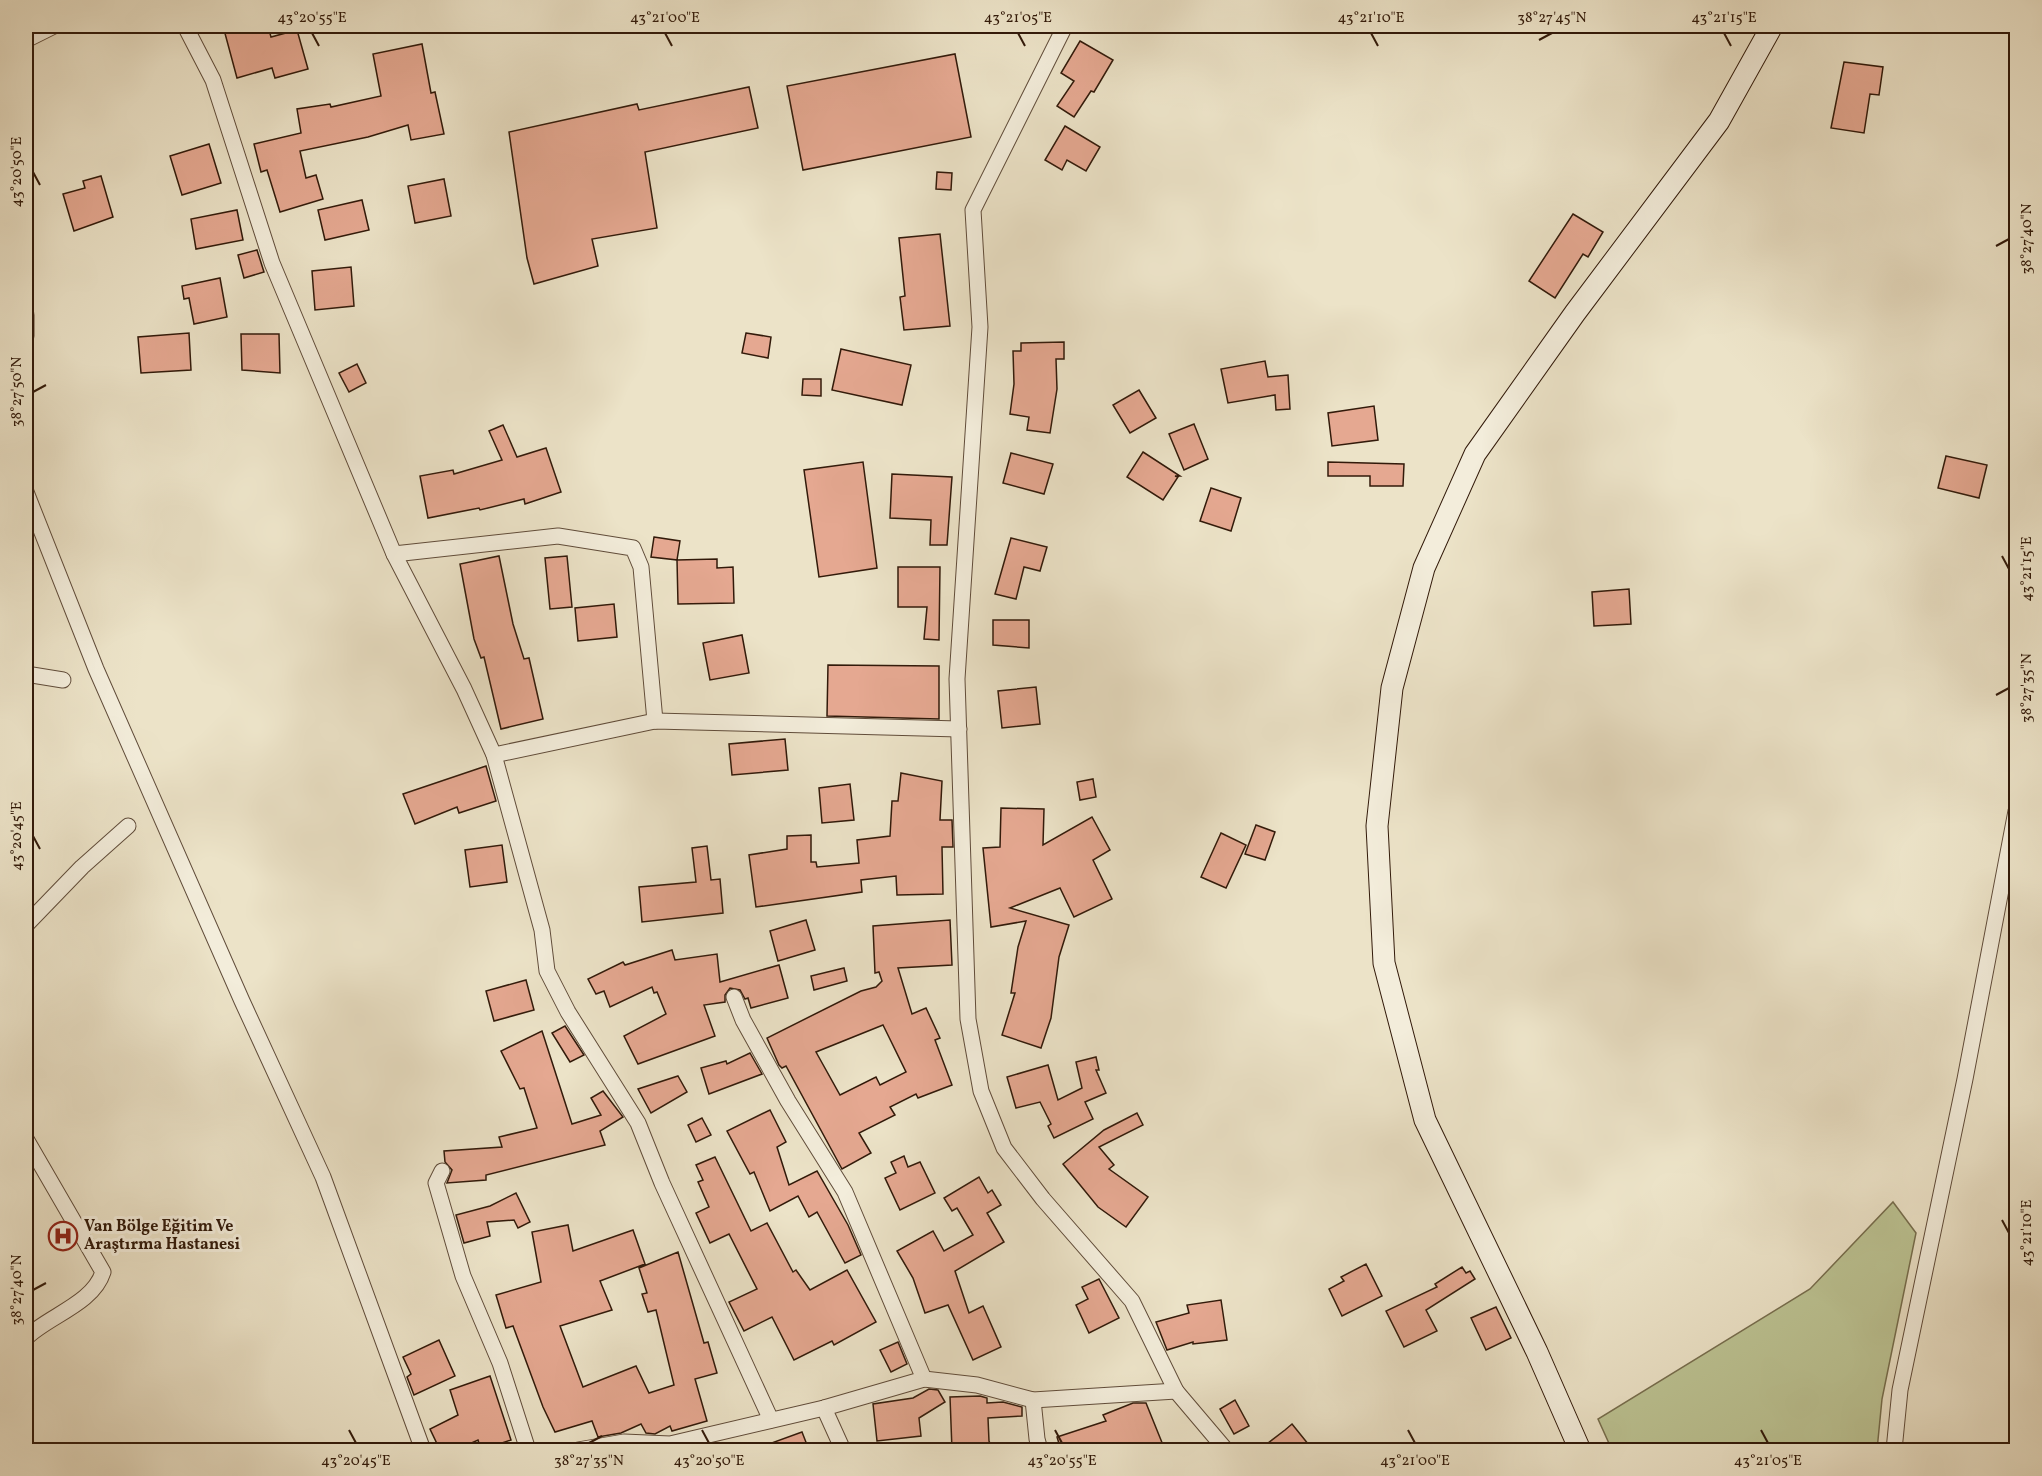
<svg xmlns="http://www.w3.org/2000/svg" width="2042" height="1476" font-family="Vollkorn,serif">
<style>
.green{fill:#bcc393;stroke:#776e4e;stroke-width:1.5}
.building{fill:#e5a891;stroke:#321a0a;stroke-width:1.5;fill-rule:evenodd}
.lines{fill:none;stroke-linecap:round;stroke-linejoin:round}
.street-casing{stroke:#604c3a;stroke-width:17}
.secondary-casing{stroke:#321a0a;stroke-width:23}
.street{stroke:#f3eddb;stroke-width:15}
.secondary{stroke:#f3eddb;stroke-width:21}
.ticks{fill:none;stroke:#321a0a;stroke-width:2}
.labels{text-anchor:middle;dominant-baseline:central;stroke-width:6;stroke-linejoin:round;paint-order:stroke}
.poi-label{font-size:16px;font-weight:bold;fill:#321a0a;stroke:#f3eddb;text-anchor:start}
.neatline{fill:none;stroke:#321a0a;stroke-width:2}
.ticks-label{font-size:15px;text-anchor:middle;fill:#321a0a}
</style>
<rect width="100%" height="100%" fill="#ece3c8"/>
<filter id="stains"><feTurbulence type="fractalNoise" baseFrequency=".00333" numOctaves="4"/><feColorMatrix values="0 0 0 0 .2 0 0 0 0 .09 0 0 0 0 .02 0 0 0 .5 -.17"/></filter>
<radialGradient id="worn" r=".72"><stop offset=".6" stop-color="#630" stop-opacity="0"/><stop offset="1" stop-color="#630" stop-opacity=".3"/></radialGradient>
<!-- green -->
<path class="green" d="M1893 1202 1916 1233 1882 1399 1877 1450H1612L1598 1419 1810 1289Z"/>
<!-- building -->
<g class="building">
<path d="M223 26H268L271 37 297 30 308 69 275 78 272 68 237 78Z"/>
<path d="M1080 41 1113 60 1094 92 1091 91 1074 117 1057 106 1074 81 1061 73Z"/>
<path d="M422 44 431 93 435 92 444 134 411 140 408 125 368 137 300 151 306 178 316 175 323 199 280 212 267 170 261 172 254 144 301 133 297 109 330 104 331 107 381 96 373 54Z"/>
<path d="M955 54 971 137 803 170 787 86Z"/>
<path d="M1844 62 1883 67 1879 95 1870 94 1864 133 1831 128Z"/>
<path d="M749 87 758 128 645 152 657 228 592 239 598 266 534 284 527 258 509 132 637 104 639 110Z"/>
<path d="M1065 126 1100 147 1086 171 1067 160 1062 170 1045 160Z"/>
<path d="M209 144 221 183 182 195 170 156Z"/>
<path d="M937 172 952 173 951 190 936 189Z"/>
<path d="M101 176 113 217 74 231 63 194 85 188 83 181Z"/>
<path d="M444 179 451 216 415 223 408 186Z"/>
<path d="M362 200 369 230 325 240 318 210Z"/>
<path d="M237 210 243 240 196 249 191 219Z"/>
<path d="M1573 214 1603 232 1588 257 1583 254 1555 298 1529 281Z"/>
<path d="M940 234 950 326 904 330 900 297 905 296 899 238Z"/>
<path d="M257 250 264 272 244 278 238 255Z"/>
<path d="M351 267 354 306 315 310 312 271Z"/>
<path d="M220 278 227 317 194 324 189 298 184 299 182 286Z"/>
<path d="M189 333 191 370 141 373 138 337Z"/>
<path d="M746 333 771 337 768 358 742 353Z"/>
<path d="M241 334H279L280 373 242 370Z"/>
<path d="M1064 342V359H1056L1057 389 1050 433 1027 430 1029 417 1010 414 1014 384 1013 351H1021V343Z"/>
<path d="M841 349 911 365 902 405 832 390Z"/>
<path d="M1265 361 1268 377 1288 375 1290 409 1276 410 1275 395 1228 403 1221 369Z"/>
<path d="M357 364 366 383 349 392 339 373Z"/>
<path d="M803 379H821V396L802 395Z"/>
<path d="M1139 390 1156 418 1130 433 1113 405Z"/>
<path d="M1374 406 1378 440 1332 446 1328 413Z"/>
<path d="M1194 424 1208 459 1184 470 1169 434Z"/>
<path d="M503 425 517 457 546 448 561 492 525 504 524 499 480 510 479 508 428 518 420 476 453 470 454 474 502 460 489 431Z"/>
<path d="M1143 452 1180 476H1175L1178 477 1163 500 1127 477Z"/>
<path d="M1011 453 1053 464 1044 494 1003 483Z"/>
<path d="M1946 456 1987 465 1979 498 1938 488Z"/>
<path d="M863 462 877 568 819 577 804 470Z"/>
<path d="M1328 462 1404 464 1403 486H1370V476H1328Z"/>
<path d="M892 474 952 477 947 545H930L931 520 890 518Z"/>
<path d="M1211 488 1241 498 1231 531 1200 521Z"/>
<path d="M654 537 680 541 677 560 717 559V568L733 567 734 603 678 604 677 560 651 557Z"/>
<path d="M1011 538 1047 547 1040 571 1024 567 1016 599 995 594Z"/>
<path d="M499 556 513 624 524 659 529 658 543 719 501 729 484 657 481 658 474 639 460 564Z"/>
<path d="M567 556 572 607 550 609 545 558Z"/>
<path d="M898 567H940L939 640 924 639 927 607H898Z"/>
<path d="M1629 589 1631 624 1594 626 1592 592Z"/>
<path d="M614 604 617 637 578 641 575 608Z"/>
<path d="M993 620H1029V648L993 645Z"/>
<path d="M742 635 749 673 710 680 703 643Z"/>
<path d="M828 665 939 666V719L827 716Z"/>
<path d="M1036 687 1040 724 1002 728 998 691Z"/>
<path d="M785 739 788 770 732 775 729 744Z"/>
<path d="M486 766 496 801 459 813 457 807 415 824 403 794Z"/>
<path d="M901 773 942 781 940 820H952L953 847H942L943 894 897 895 896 876 861 880 862 892 756 907 749 855 787 849V836L811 835V862H816L817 867 859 863 857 840 890 836 892 801H898Z"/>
<path d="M1093 779 1096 797 1080 800 1077 782Z"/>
<path d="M850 784 854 820 822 823 819 788Z"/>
<path d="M1001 808 1044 809 1043 845 1092 817 1110 850 1093 860 1112 899 1074 917 1060 888 1010 908 1069 925 1059 957 1051 1018 1041 1048 1002 1035 1015 993H1011L1018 947 1026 921 991 927 983 848 1000 847Z"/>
<path d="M1256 825 1275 832 1265 860 1245 854Z"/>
<path d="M1221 833 1246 845 1226 888 1201 877Z"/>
<path d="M502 845 507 882 470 887 465 850Z"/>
<path d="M707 846 711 880 720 879 723 913 642 922 639 887 696 882 692 848Z"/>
<path d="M806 920 815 950 778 961 770 931Z"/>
<path d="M950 920 952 965 898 968 912 1014 926 1008 940 1038 935 1040 952 1085 918 1098 916 1094 890 1107 895 1115 859 1133 871 1153 842 1169 786 1066 782 1068 779 1065 767 1038 861 991 876 987 882 981 879 972 875 973 873 926ZM883 1025 906 1072 880 1085 876 1077 840 1095 816 1052Z"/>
<path d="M672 950 675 960 717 954 720 982 779 965 788 998 751 1008 748 998 745 999 740 990 730 988 725 995V1002L704 1005 715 1036 638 1064 624 1036 666 1014 657 992 654 993 652 987 610 1007 604 991 596 994 588 979 623 962 625 965Z"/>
<path d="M844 968 847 981 814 990 811 976Z"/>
<path d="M526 980 534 1010 494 1021 486 991Z"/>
<path d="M565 1026 584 1055 570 1062 552 1033Z"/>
<path d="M542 1031 572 1124 601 1115 591 1098 603 1091 623 1117 600 1131 605 1145 486 1175V1180L447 1183 452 1170 445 1162 444 1151 502 1147 499 1137 537 1128 524 1088 520 1089 501 1051Z"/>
<path d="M750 1053 762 1074 709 1094 701 1068 726 1061 727 1064Z"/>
<path d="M1096 1057 1099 1070H1096L1106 1093 1085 1102 1093 1119 1054 1138 1048 1126 1051 1124 1040 1102 1016 1108 1007 1077 1048 1065 1058 1100 1082 1088 1076 1062Z"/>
<path d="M678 1076 687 1092 651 1113 638 1089Z"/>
<path d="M770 1110 786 1142 777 1147 789 1185 817 1171 848 1225 861 1255 845 1263 817 1212 809 1217 798 1196 770 1211 754 1172 750 1174 727 1131Z"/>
<path d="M1137 1113 1143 1125 1099 1147 1114 1165 1109 1169 1148 1197 1126 1227 1098 1207 1063 1164 1104 1130Z"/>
<path d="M702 1118 711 1135 696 1142 688 1125Z"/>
<path d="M904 1156 908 1167 920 1162 935 1193 900 1210 885 1178 896 1173 891 1162Z"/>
<path d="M715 1157 751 1231 767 1223 793 1272 796 1270 810 1290 847 1270 876 1322 834 1345 832 1341 794 1360 772 1317 744 1331 729 1302 757 1289 729 1234 710 1243 696 1213 709 1207 698 1182 703 1180 696 1165Z"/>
<path d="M979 1177 988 1193 992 1190 1001 1205 987 1213 1004 1242 955 1271 969 1313 983 1306 1001 1347 973 1360 948 1305 925 1313 913 1278 897 1251 933 1231 944 1251 973 1235 957 1208 952 1211 944 1198Z"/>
<path d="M516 1193 530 1222 518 1228 514 1220 487 1222 490 1236 464 1243 456 1215 490 1206Z"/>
<path d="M568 1225 573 1251 633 1230 645 1264 600 1281 612 1310 560 1326 583 1387 636 1366 649 1393 674 1385 656 1310 648 1312 642 1294 647 1293 639 1268 678 1252 704 1343 708 1342 717 1373 695 1379 707 1421 672 1431 670 1426 655 1434 646 1433 641 1424 621 1433 598 1437 592 1421 555 1432 543 1407 513 1326 506 1328 496 1295 541 1282 532 1232Z"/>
<path d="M1366 1264 1382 1296 1342 1316 1329 1289 1344 1281 1341 1277Z"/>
<path d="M1462 1267 1466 1273 1470 1271 1475 1279 1426 1310 1437 1331 1404 1347 1386 1311 1437 1287 1435 1284Z"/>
<path d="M1099 1279 1119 1318 1089 1333 1076 1305 1088 1299 1082 1287Z"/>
<path d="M1221 1300 1227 1340 1193 1344V1342L1167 1350 1156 1322 1189 1313 1187 1305Z"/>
<path d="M1496 1307 1511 1338 1486 1350 1471 1318Z"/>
<path d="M439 1340 455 1376 414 1395 407 1377 411 1374 403 1357Z"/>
<path d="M898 1342 907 1364 891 1372 880 1350Z"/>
<path d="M490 1376 511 1440 481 1450 478 1440 456 1450H440L430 1429 458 1415 450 1390Z"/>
<path d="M929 1389 938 1390 945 1402 919 1418 921 1436 877 1441 873 1404 913 1398Z"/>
<path d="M980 1396 987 1398V1403L1003 1402 1022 1407V1416L988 1418 989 1441 993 1450H952L950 1397Z"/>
<path d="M1235 1400 1249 1426 1234 1434 1220 1409Z"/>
<path d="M1133 1403H1146L1165 1450H1061L1057 1437 1106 1421 1103 1415Z"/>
<path d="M1292 1424 1313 1450H1259L1285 1430Z"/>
<path d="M802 1432 809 1450H755V1449Z"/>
</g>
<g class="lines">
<!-- street casing -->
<g class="street-casing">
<g id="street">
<path d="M185 26 213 80 272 263 394 554 464 689 494 755 542 930 547 971 568 1012 638 1123 662 1183 771 1420"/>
<path d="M1065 26 973 210 980 327 957 679 968 1019 981 1091 1004 1148 1043 1199 1132 1301 1176 1391 1226 1450"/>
<path d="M26 40 54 26"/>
<path d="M26 315V336"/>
<path d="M26 492 96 669 242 1001 323 1177 423 1450"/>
<path d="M394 554 558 536 633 548 641 567 655 721"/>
<path d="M26 674 63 680"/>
<path d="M494 755 655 721 959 729"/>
<path d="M26 925 82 867 128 826"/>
<path d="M734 997 743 1020 788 1101 845 1192 924 1379"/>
<path d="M26 1139 103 1272C93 1304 48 1316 26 1338"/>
<path d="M442 1171 436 1183 463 1276 500 1363 528 1450"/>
<path d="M1033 1400 1037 1439 1040 1450"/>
<path d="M824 1408 843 1450"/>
<path d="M578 1450 624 1442 670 1444 824 1408 924 1379 977 1385 1033 1400 1176 1391"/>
<path d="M1894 1450 1900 1390 1965 1079 2016 811"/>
</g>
</g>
<!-- secondary casing -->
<g class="secondary-casing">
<path id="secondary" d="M1580 1450 1537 1352 1425 1120 1384 963 1377 826 1392 688 1424 568 1475 454 1575 313 1719 121 1772 26"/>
</g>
<!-- street -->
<use href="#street" class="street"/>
<!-- secondary -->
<use href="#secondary" class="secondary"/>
</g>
<!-- ticks -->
<path class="ticks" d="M312 33 319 46M665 33 672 46M1018 33 1025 46M1371 33 1378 46M1724 33 1731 46M1539 40 1552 33M33 172 40 185M1996 246 2009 239M33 392 46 385M2002 556 2009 569M1996 695 2009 688M33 836 40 849M2002 1220 2009 1233M33 1290 46 1283M349 1430 356 1443M702 1430 709 1443M1055 1430 1062 1443M1408 1430 1415 1443M1761 1430 1768 1443M589 1443 602 1436"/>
<!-- icons -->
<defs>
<g id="hospital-ring" transform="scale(1.5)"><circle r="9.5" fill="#f3eddb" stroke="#8f2418" stroke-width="1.5"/><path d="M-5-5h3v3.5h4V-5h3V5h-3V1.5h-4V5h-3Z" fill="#8f2418"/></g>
</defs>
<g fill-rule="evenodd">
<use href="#hospital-ring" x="63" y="1236"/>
</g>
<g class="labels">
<!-- poi labels -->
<g class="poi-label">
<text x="84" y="1227">Van Bölge Eğitim Ve<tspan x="84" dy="18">Araştırma Hastanesi</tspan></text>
</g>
</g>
<!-- margin -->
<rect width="2042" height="1476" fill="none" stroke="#ece3c8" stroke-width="66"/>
<rect x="33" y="33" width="1976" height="1410" class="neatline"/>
<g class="ticks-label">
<text x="312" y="22">43°20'55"E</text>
<text x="665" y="22">43°21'00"E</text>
<text x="1018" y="22">43°21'05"E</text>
<text x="1371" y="22">43°21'10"E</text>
<text x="1552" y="22">38°27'45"N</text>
<text x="1724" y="22">43°21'15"E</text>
<text transform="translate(16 172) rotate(-90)" y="5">43°20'50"E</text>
<text transform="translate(2026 239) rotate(-90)" y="5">38°27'40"N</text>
<text transform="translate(16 392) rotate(-90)" y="5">38°27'50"N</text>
<text transform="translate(2026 569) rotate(-90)" y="5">43°21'15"E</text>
<text transform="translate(2026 688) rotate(-90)" y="5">38°27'35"N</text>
<text transform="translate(16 836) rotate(-90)" y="5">43°20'45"E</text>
<text transform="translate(2026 1233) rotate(-90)" y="5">43°21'10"E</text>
<text transform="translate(16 1290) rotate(-90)" y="5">38°27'40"N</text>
<text x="356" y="1465">43°20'45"E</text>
<text x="589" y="1465">38°27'35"N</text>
<text x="709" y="1465">43°20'50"E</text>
<text x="1062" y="1465">43°20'55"E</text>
<text x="1415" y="1465">43°21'00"E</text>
<text x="1768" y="1465">43°21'05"E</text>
</g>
<rect width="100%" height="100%" filter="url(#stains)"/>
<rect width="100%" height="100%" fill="url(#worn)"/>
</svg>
